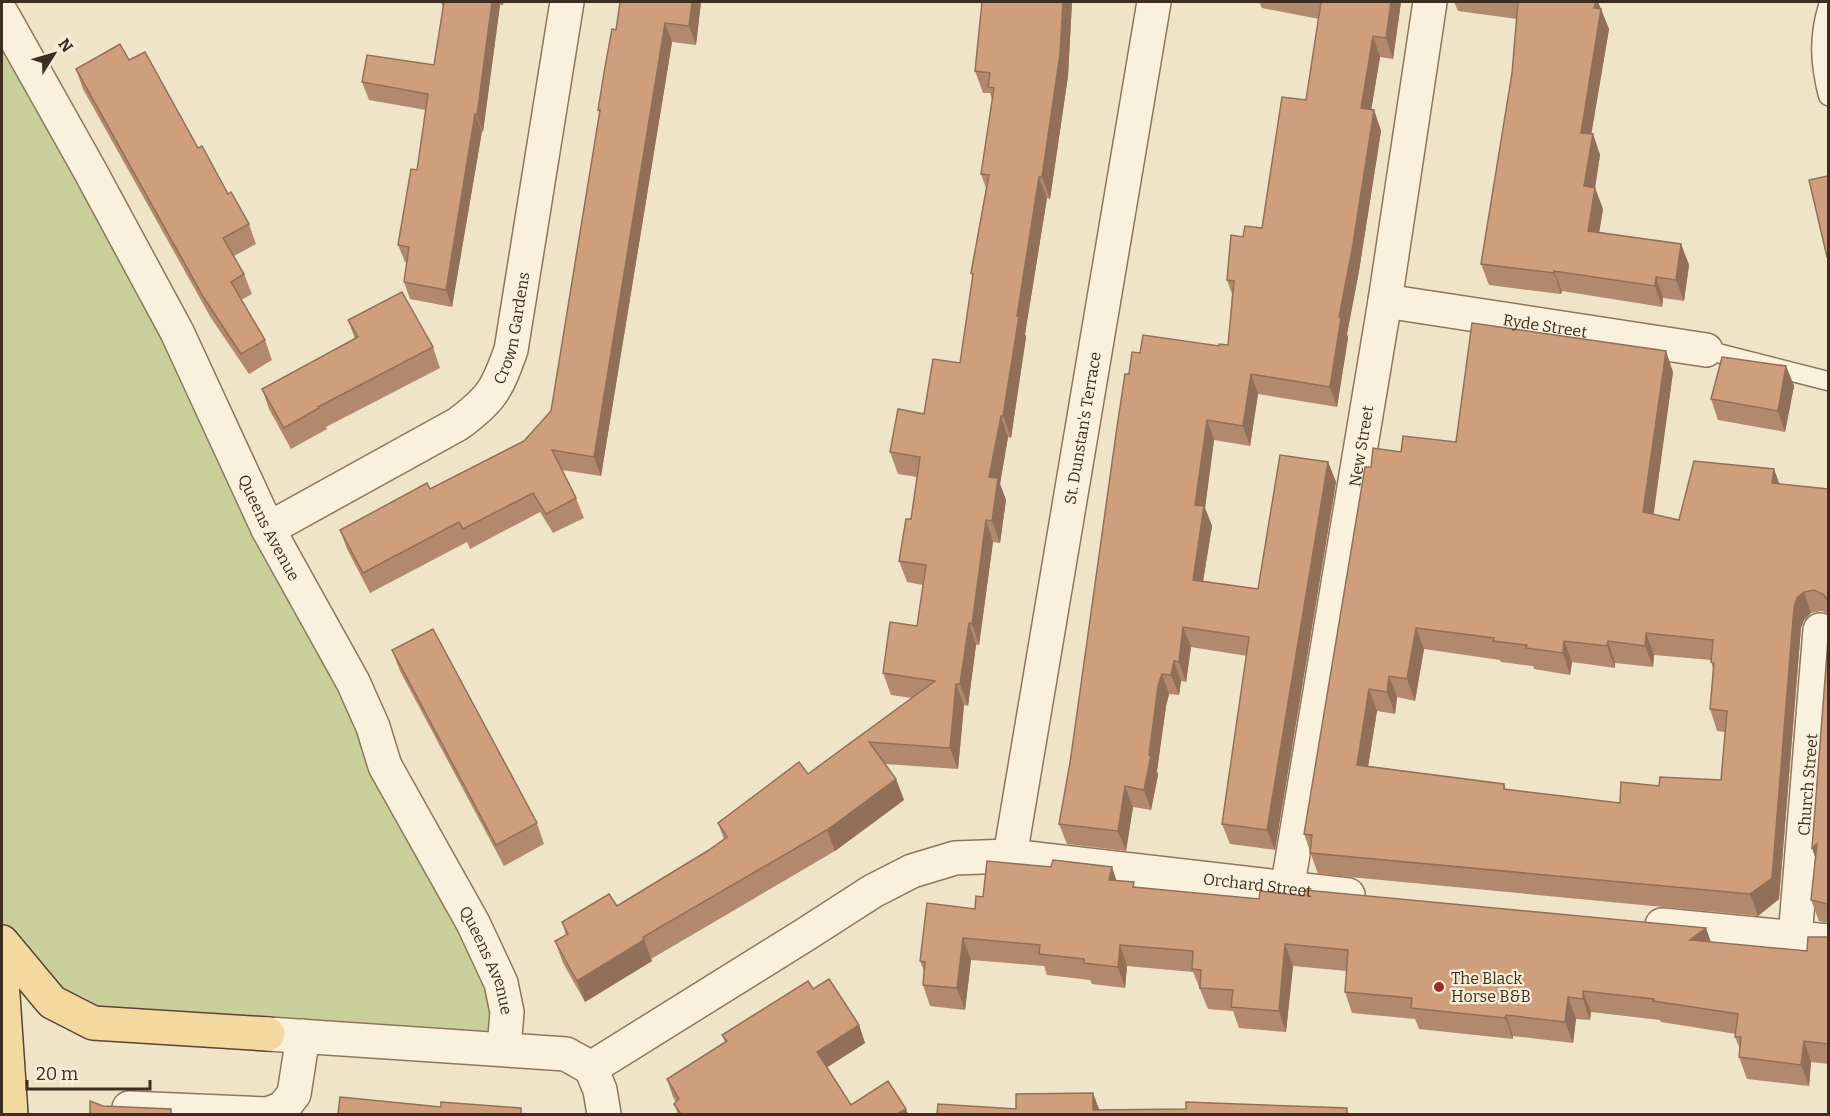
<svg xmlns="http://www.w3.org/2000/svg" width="1830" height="1116" font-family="Bitter,serif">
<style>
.green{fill:#c9cf9b}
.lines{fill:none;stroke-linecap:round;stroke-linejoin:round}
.service-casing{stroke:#8d765c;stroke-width:21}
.minor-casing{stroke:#8d765c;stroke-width:36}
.primary-casing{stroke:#5b4430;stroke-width:36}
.service{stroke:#faf1dc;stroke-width:18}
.minor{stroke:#faf1dc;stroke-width:33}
.primary{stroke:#f3d9a0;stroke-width:33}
.wall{fill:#b2896c;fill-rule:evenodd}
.shaded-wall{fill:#916f58}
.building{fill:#cf9f7d;stroke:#916f58;stroke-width:1.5;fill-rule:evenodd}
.poi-dot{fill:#9e2a2b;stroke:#f7eed8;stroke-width:2}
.labels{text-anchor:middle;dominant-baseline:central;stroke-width:4.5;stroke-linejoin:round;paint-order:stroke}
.street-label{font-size:16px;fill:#3d2e20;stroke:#f7eed8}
.poi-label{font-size:16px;fill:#3d2e20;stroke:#f7eed8;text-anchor:start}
</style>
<rect width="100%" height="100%" fill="#f0e4c8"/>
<!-- green -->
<path class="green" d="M2 14 473 923 504 1049 93 1023 2 942Z"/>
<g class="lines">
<!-- service casing -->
<g class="service-casing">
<g id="service">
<path d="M1828 6C1818 38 1820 64 1828 96"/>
<path d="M1706 350 1828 381"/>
</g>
</g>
<!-- minor casing -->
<g class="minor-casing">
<g id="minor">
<path id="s1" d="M2 14 89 169 177 332 268 529 353 682 373 727 385 766 473 923 501 983 507 1012 504 1049"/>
<path id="s2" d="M1385 301 1706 350"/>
<path id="s3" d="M268 529 458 424C492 399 497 389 511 350L567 2"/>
<path id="s4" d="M1010 856 1154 2"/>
<path id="s5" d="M1287 890 1385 301 1430 2"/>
<path d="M1662 925 1828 941"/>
<path id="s6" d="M1795 938 1820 630"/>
<path d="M268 1034 566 1054 591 1068"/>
<path id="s7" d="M591 1068 803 936 873 891 912 871 955 858 1010 856 1348 895"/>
<path d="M591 1068 600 1090 604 1114"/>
<path d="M129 1108 268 1114 283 1108 294 1094 303 1036"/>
</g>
</g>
<!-- primary casing -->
<g class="primary-casing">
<g id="primary">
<path d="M2 942 52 1002 93 1023 268 1034"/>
<path d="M2 981 11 1114"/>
</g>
</g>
<!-- service -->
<use href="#service" class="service"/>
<!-- minor -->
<use href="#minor" class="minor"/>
<!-- primary -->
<use href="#primary" class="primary"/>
</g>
<!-- wall -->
<g class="wall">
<path d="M441 2H504L503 5H500L483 132 482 131 452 307 410 299 404 282 407 262H405L398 245 417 170 426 110 369 100 362 82 434 65 443 8Z"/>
<path d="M701 2 696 45 672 42 601 476 562 470 576 498 584 518 553 533 540 512 470 549 467 542 370 593 347 549 340 530 430 489 524 441 551 411 600 114 598 110 616 30Z"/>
<path d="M982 2H1072L1068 76 1050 199 1047 198 1025 334 1026 337 1011 438 1008 437 1000 484 1006 500 1000 543 993 542 979 645H976L968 706 964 705 958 769 885 764 896 779 904 800 835 851 651 959 652 961 585 1002 563 963 555 941 566 935 562 922 617 906 709 850 724 839 718 823 808 774 912 698 891 695 883 673 917 626 923 585 907 582 899 561 911 519 917 477 898 474 890 452 924 414 960 363 973 278 971 273 986 188 981 174 992 100 990 93H983L975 71Z"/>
<path d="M1259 2H1401L1393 59 1380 57 1371 110H1374L1381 131 1359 271 1347 334 1348 338 1337 407 1258 394 1250 446 1214 440 1205 508 1212 526 1203 581 1258 589 1328 462 1336 482 1275 850 1230 844 1222 824 1247 656 1191 647 1186 682 1181 681 1179 695 1169 694 1166 706 1157 771 1158 775 1151 810 1133 807 1126 851 1067 844 1059 824 1070 763 1129 374 1140 353 1228 345 1232 294 1227 280 1243 237 1262 228 1306 100 1319 19 1262 8Z"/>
<path d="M1454 2H1598L1609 29 1591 134H1593L1600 155 1595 188 1603 209 1599 232 1681 244 1689 265 1684 301 1663 298 1662 307 1562 291 1561 294 1489 285 1481 264 1512 73 1517 19 1458 11Z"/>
<path d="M129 60 198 148 228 194 249 224 256 244 234 256 244 274 252 294 241 300 265 340 272 360 249 374 211 318 83 89 76 69Z"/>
<path d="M348 320 433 347 440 368 326 427 327 429 291 449 269 409 262 389 355 339Z"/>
<path d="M1786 366 1794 386 1785 432 1718 420 1711 399Z"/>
<path d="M1673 372 1653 515 1679 520 1774 469 1779 484 1828 489V614L1822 611 1811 613 1804 620 1801 628 1779 899 1758 916 1318 874 1304 834 1371 467 1401 452 1456 442ZM1424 649 1500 660 1501 662 1533 666 1534 669 1570 675 1572 662 1615 668V663L1653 667 1654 655 1711 660 1713 669 1710 709 1717 731 1725 732 1721 780 1659 786 1620 803 1506 790 1504 784 1368 766 1377 711 1395 714 1397 697 1415 701Z"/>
<path d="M1828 640V923L1819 921 1811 900 1815 858Z"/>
<path d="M392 650 537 823 544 844 504 866 400 671Z"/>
<path d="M1117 881 1136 887 1259 899 1304 896 1706 928 1711 942 1807 951 1828 936V1064L1811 1062 1809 1086 1747 1079 1739 1057 1740 1049 1735 1037 1736 1034 1661 1022 1660 1020 1591 1012 1590 1020 1576 1019 1573 1043 1513 1036V1039L1419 1029 1415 1019 1352 1013 1345 992 1347 971 1293 966 1286 1032 1239 1028 1233 1011 1208 1009 1193 972 1127 966 1125 988 1092 984 1090 980 1047 975 1044 966 971 960 965 1010 930 1006 923 985 924 971 920 961 975 909 983 897Z"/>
<path d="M813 989 859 1025 865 1043 827 1067 851 1105 908 1114H678L674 1104 676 1102 673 1097 667 1079 725 1042 722 1035Z"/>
</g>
<!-- shaded-wall -->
<g class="shaded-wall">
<path d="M492 2H499L500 5 483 132 477 115Z"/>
<path d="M692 2H701L696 45 689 26Z"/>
<path d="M1063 2H1072L1068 76 1050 199 1042 177Z"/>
<path d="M1391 2H1401L1393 59 1386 38Z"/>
<path d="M1596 2H1598L1609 29 1588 154 1581 133 1594 8Z"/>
<path d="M665 23 672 42 601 476 594 457Z"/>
<path d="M1373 36 1380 57 1368 129 1361 108Z"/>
<path d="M1374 110 1381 131 1359 271 1347 334 1348 338 1337 407 1330 387 1339 317Z"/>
<path d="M475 114 482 131 452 307 446 290Z"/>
<path d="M1593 134 1600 155 1592 207 1584 186Z"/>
<path d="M1039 177 1047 198 1025 334 1026 337 1011 438 1003 416 1017 316Z"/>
<path d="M1595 188 1603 209 1596 251 1588 231Z"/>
<path d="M1681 244 1689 265 1684 301 1676 280Z"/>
<path d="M1554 271 1562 291 1561 294 1554 273Z"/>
<path d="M1656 277 1663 298 1662 307 1655 286Z"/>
<path d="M1666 351 1673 372 1651 534 1643 512Z"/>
<path d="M1786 366 1794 386 1785 432 1778 411Z"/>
<path d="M1251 374 1258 394 1250 446 1243 426Z"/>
<path d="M1001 416 1008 437 1000 484 1006 500 1000 543 992 521 989 477Z"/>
<path d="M1207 420 1214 440 1205 508 1212 526 1200 600 1193 580 1195 505Z"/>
<path d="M1328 462 1336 482 1275 850 1267 830Z"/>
<path d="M1774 469 1782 491 1772 483Z"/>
<path d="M986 520 993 542 979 645 972 624Z"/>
<path d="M1804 592 1811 613 1804 620 1801 628 1779 899 1758 916 1750 894 1794 607 1797 598Z"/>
<path d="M969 623 976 645 968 706 960 684Z"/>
<path d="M1183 627 1191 647 1186 682 1179 662Z"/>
<path d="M1416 628 1424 649 1415 701 1407 679Z"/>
<path d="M1646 633 1654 655 1653 667 1645 646Z"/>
<path d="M1564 641 1572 662 1570 675 1563 653Z"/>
<path d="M1608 641 1615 663V668L1607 646Z"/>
<path d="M1174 661 1181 681 1179 695 1171 675Z"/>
<path d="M1162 674 1169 694 1166 706 1157 771 1158 775 1151 810 1144 790 1158 686Z"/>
<path d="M1389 676 1397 697 1395 714 1387 692Z"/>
<path d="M956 684 964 705 958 769 950 748Z"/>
<path d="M1369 689 1377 711 1365 786 1357 765Z"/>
<path d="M896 779 904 800 835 851 827 830Z"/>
<path d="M1125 786 1133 807 1126 851 1118 831Z"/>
<path d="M1817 844 1819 869 1812 848Z"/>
<path d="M1112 867 1119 888 1109 880Z"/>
<path d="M1706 928 1713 949 1690 940Z"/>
<path d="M963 938 971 960 965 1010 957 988Z"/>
<path d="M644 940 652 961 585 1002 577 981Z"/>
<path d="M1285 944 1293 966 1286 1032 1279 1011Z"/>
<path d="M1120 945 1127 966 1125 988 1118 967Z"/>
<path d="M1583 991 1591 1012 1590 1020 1583 999Z"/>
<path d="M1568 997 1576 1019 1573 1043 1565 1022Z"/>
<path d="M1506 1015 1513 1036V1039L1505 1018Z"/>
<path d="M859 1025 865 1043 823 1070 817 1052Z"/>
<path d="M1804 1041 1811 1062 1809 1086 1801 1065Z"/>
<path d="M1093 1093 1101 1114 1093 1110Z"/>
<path d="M906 1109 908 1114H897Z"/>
</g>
<!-- building -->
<g class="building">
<path d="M444 2H492L477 115 475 114 446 290 404 282 409 247 398 245 411 169 417 170 428 94 362 82 367 55 434 65Z"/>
<path d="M620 2H692L689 26 665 23 594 457 552 450 576 498 546 514 533 493 463 529 459 522 363 573 340 530 427 483 430 489 524 441 551 411 600 110H598L605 67 612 29 616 30Z"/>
<path d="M982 2H1063L1060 54 1042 177H1039L1017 316H1019L1003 416H1001L989 477 998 478 992 521 986 520 972 624 969 623 960 684H956L950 748 869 742 896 779 827 830 643 937 644 940 577 981 555 941 568 934 562 922 609 894 617 906 709 850 727 837 718 823 799 762 808 774 935 681 883 673 890 622 917 626 926 565 899 561 906 519H911L920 457 890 452 898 409 924 414 933 359 960 363 973 274 971 273 989 175 981 174 994 88 988 87 990 73 975 71Z"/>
<path d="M1321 2H1391L1386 38 1373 36 1361 108 1374 110 1352 250 1339 317 1341 318 1330 387 1251 374 1243 426 1207 420 1195 505 1204 506 1193 580 1258 589 1280 455 1328 462 1267 830 1222 824 1249 637 1183 627 1179 662 1174 661 1171 675 1162 674 1158 686 1149 755H1151L1144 790 1125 786 1118 831 1059 824 1070 763 1117 427 1125 374H1129L1132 352 1140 353 1143 335 1219 346V344L1228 345 1234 281 1227 280 1231 235 1243 237 1245 226 1262 228 1282 97 1306 100Z"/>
<path d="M1518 2H1596L1594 8 1601 9 1581 133 1593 134 1584 186 1595 188 1588 231 1681 244 1676 280 1656 277 1655 286 1554 271V273L1481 264 1512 73Z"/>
<path d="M120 44 129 60 145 52 198 148 202 146 228 194 231 192 249 224 223 238 244 274 231 282 265 340 241 354 204 298 76 69Z"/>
<path d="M1828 176V257H1827L1809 180Z"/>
<path d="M402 292 433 347 318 407 319 408 284 428 262 389 358 337 348 320Z"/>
<path d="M1472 323 1666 351 1643 512 1679 520 1694 461 1774 469 1772 483 1828 489V600L1823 594 1814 590 1804 592 1797 598 1794 607 1772 878 1750 894 1310 853 1312 835 1304 834 1365 467H1371L1373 448 1401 452 1403 436 1456 442ZM1416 628 1494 638 1493 641 1527 645 1526 648 1563 653 1564 641 1607 646 1608 641 1645 646 1646 633 1713 640 1711 662 1714 663 1710 709 1727 711 1721 780 1660 777 1659 786 1621 782 1620 803 1504 789V784L1357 765 1369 689 1387 692 1389 676 1407 679Z"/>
<path d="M1722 357 1786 366 1778 411 1711 399Z"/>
<path d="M433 629 537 823 496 845 392 650Z"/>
<path d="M1828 640V904L1811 900 1817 844 1812 848Z"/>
<path d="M1053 860 1112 867 1109 880 1134 882 1133 887 1259 899 1260 891 1304 896 1305 890 1706 928 1690 940 1807 951 1808 937H1827L1828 936V1044L1804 1041 1801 1065 1739 1057 1741 1037H1735L1738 1014 1653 1001 1654 999 1583 991V999L1568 997 1565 1022 1506 1015 1505 1018 1411 1008 1412 998 1345 992 1348 950 1285 944 1279 1011 1231 1007 1233 990 1200 988 1201 970 1192 969 1193 951 1120 945 1118 967 1084 963V959L1039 954 1040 945 963 938 957 988 923 985 925 962 920 961 927 903 975 909 976 896 983 897 987 861 1051 867Z"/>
<path d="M829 979 859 1025 817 1052 851 1105 888 1081 906 1109 897 1114H681L674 1104 679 1099 667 1079 727 1041 722 1035 808 981 813 989Z"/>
<path d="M1093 1093V1110L1186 1109V1102L1347 1108V1114H937L938 1104 1016 1109V1094Z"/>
<path d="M340 1097 441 1107V1102L521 1108V1114H338Z"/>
<path d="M90 1101 103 1106 171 1109V1114H90Z"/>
</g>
<!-- markers -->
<circle class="poi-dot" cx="1439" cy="987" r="6"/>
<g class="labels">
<!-- street labels -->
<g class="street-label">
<text stroke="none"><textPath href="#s2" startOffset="162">Ryde Street</textPath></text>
<text stroke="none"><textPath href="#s3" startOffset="332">Crown Gardens</textPath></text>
<text stroke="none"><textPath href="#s4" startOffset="434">St. Dunstan's Terrace</textPath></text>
<text stroke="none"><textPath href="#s5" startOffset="450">New Street</textPath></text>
<text stroke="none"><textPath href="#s1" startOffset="579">Queens Avenue</textPath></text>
<text stroke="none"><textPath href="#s6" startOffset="154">Church Street</textPath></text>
<text stroke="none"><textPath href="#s7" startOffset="726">Orchard Street</textPath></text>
<text stroke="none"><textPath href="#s1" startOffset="1065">Queens Avenue</textPath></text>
</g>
<!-- poi labels -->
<g class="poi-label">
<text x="1451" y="978">The Black<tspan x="1451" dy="18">Horse B&amp;B</tspan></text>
</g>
</g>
<!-- border -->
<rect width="1830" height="1116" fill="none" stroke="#3d2e20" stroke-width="6"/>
<!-- north arrow -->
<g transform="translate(54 54) rotate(53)" stroke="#f7eed8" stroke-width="4.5" paint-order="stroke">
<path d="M0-4.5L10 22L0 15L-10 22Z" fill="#3d2e20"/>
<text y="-9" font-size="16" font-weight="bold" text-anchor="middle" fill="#3d2e20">N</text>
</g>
<!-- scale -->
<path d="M27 1080v9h123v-9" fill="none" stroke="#3d2e20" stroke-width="3"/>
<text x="36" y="1080" font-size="18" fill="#3d2e20" stroke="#f7eed8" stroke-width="4.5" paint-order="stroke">20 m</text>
</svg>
